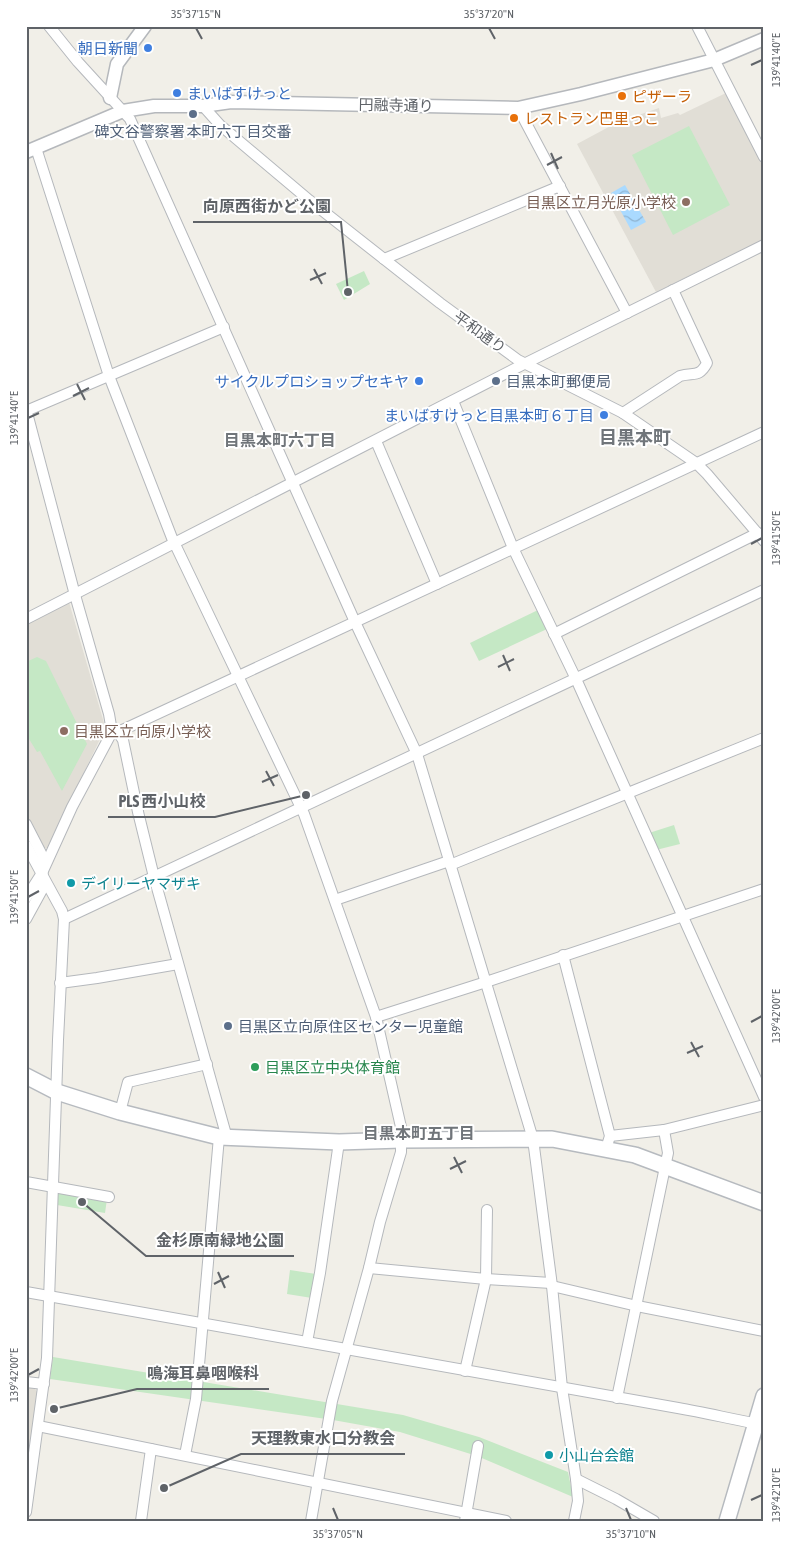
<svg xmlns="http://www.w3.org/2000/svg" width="790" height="1547" font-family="'Asap Condensed','Noto Sans JP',sans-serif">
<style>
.education{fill:#e1ded6}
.green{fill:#c5e8c5}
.water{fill:url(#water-waves)}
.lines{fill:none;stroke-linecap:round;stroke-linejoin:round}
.minor-casing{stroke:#b5b8bc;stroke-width:12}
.tertiary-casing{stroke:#b5b8bc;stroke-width:15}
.secondary-casing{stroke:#b6babf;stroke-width:18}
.minor{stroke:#fff;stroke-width:10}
.tertiary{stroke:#fff;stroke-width:12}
.secondary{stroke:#fff;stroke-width:15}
.ticks{fill:none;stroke:#5f6368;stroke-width:2}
.shop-dot{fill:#3f7fe0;stroke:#fff;stroke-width:2}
.food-dot{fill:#e8710a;stroke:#fff;stroke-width:2}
.service-dot{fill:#5c6f8a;stroke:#fff;stroke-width:2}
.education-dot{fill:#8d6e63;stroke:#fff;stroke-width:2}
.culture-dot{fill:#0f9aa8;stroke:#fff;stroke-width:2}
.leisure-dot{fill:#2e9e5b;stroke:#fff;stroke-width:2}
.labels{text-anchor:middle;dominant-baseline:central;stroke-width:4;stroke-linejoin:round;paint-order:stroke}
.shop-label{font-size:15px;fill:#366cbe;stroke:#fff;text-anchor:end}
.food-label{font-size:15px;fill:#c56008;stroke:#fff;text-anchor:start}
.street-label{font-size:15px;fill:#5f6368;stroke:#fff}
.service-label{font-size:15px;fill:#4e5e75;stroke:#fff;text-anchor:start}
.education-label{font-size:15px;fill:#785e54;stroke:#fff;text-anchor:end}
.culture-label{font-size:15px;fill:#0d838f;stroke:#fff;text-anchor:start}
.leisure-label{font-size:15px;fill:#27864d;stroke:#fff;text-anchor:start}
.neighbourhood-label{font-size:16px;font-weight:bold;fill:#70757a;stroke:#fff}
.quarter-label{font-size:18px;font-weight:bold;fill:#70757a;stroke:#fff}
.leader{fill:none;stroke:#5f6368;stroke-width:2}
.callout-dot{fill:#5f6368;stroke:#fff;stroke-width:2}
.callout-label{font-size:16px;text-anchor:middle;font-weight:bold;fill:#5f6368;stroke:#fff;stroke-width:4;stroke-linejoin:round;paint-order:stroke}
.neatline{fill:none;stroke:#5f6368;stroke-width:2}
.ticks-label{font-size:12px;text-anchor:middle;fill:#5f6368}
</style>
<defs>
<pattern id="water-waves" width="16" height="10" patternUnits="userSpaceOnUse" patternTransform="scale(1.25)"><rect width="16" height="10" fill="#aadaff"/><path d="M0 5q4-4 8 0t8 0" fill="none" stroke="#8eb4d2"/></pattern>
</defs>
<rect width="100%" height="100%" fill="#f1efe8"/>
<!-- education -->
<g class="education">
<path d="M726 93 764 165V239L656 292 577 144 618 122 659 108 661 118 678 113 680 115Z"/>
<path d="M69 602 104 723 100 739 48 848H43L26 818V624Z"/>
<path d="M26 1386 34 1387 37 1392 27 1469Z"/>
</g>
<!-- green -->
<g class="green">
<path d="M689 126 730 205 673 235 632 155Z"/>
<path d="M364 271 370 284 344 300 336 284Z"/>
<path d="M538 610 547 629 479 661 470 643Z"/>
<path d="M37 657 46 661 87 744 62 791 40 751 37 752 26 734V662Z"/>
<path d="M674 825 680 844 656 850 649 833Z"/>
<path d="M57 1191 107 1199 105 1213 57 1205Z"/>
<path d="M290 1270 316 1274 312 1298 287 1294Z"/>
<path d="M53 1357 403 1415 479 1437 568 1472 573 1497 477 1456 400 1432 333 1420 50 1379Z"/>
</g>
<!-- water -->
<path class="water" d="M625 185 646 222 631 230 611 193Z"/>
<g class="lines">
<!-- minor casing -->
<g class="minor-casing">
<g id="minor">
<path d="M49 26 78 62 130 119 355 622 417 754 533 1139 552 1286 562 1388 576 1479 578 1501 574 1521"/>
<path d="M697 26 764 157"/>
<path d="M203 106 220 125 309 200 440 303 518 360 623 413 696 463 707 474 764 541"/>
<path d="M518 108 627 313"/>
<path d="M36 148 109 376 172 538 304 814 376 1017 401 1127V1152L380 1222 369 1268 332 1401 311 1521"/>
<path d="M384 259 560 186"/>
<path d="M453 401 513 548 576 679 764 1097"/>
<path d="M26 409 75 595 109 714 112 732 72 807 42 873 26 898"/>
<path d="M26 411 224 327"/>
<path d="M623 413 680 376C694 372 699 378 707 363L673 290"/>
<path d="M376 441 437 584"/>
<path d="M26 619 524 364 764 245"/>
<path d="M554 634 758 533"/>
<path d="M112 732H118L764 432"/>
<path d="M118 732 123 740 138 812 154 877 227 1138"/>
<path d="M26 824 42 855 43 888 26 919"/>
<path d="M26 845 62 911 64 919 58 1040 47 1358 26 1512"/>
<path d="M450 865 764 738"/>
<path d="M335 900 449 861"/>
<path d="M64 919 764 590"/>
<path d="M563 955 610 1136 606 1149"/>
<path d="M60 983 97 978 178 964"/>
<path d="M376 1017 486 982 764 889"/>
<path d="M120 1112 128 1082 207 1064"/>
<path d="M610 1136 664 1130 764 1105"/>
<path d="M26 1182 109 1197"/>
<path d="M369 1268 486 1279 551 1283"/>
<path d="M552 1286 637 1306 764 1331"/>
<path d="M26 1292C244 1330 461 1370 678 1408 707 1413 735 1420 764 1425"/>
<path d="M307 1342 320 1273 339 1142"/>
<path d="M465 1371 486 1279 487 1210"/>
<path d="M26 1382 44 1384"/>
<path d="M617 1398 665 1167 668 1153 664 1130"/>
<path d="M38 1426 506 1521"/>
<path d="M185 1455 196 1399 219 1137"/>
<path d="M576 1479 616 1499 654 1521"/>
<path d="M141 1521 151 1449"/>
<path d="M465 1521 478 1446"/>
</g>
</g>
<!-- tertiary casing -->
<g class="tertiary-casing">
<g id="tertiary">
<path d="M110 98 117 64 145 26"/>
<path d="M26 152 123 111 154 106H203L231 102 518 108 581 94 714 60 764 39"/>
</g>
</g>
<!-- secondary casing -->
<g class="secondary-casing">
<g id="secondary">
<path d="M26 1076 57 1092 120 1112 219 1137 339 1142 401 1140 552 1139 635 1155 764 1203"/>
<path d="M727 1521 764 1396"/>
</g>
</g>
<!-- minor -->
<use href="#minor" class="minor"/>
<!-- tertiary -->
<use href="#tertiary" class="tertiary"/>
<!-- secondary -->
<use href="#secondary" class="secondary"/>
</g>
<!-- ticks -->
<path class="ticks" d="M196 28 202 39M489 28 495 39M751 65 762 60M551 153 558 169M547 165 562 157M314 269 322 284M310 280 326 273M77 384 85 400M73 396 89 388M28 418 39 413M751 544 762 538M503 655 510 671M498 667 514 659M266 771 274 786M262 782 278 775M28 897 39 891M751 1022 762 1016M691 1042 699 1057M687 1053 703 1046M454 1157 462 1173M450 1169 466 1161M218 1272 225 1288M214 1284 229 1276M28 1375 39 1369M751 1500 762 1495M333 1508 338 1520M626 1508 631 1520"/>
<!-- markers -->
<g class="shop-dot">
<circle cx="148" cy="48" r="5"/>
<circle cx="177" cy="93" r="5"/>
<circle cx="419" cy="381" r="5"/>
<circle cx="604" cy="415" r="5"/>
</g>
<g class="food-dot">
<circle cx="622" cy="96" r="5"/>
<circle cx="514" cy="118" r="5"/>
</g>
<g class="service-dot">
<circle cx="193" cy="114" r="5"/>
<circle cx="496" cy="381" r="5"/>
<circle cx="228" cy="1026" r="5"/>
</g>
<g class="education-dot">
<circle cx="686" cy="202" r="5"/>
<circle cx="64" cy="731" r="5"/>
</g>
<g class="culture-dot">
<circle cx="71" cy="883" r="5"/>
<circle cx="549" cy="1455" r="5"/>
</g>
<circle class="leisure-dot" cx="255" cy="1067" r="5"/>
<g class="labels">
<!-- shop labels -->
<g class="shop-label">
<text x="138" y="48">朝日新聞</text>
<text x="187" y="93" text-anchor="start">まいばすけっと</text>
<text x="409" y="381">サイクルプロショップセキヤ</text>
<text x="594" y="415">まいばすけっと目黒本町６丁目</text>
</g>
<!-- food labels -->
<g class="food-label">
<text x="632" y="96">ピザーラ</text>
<text x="524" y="118">レストラン巴里っこ</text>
</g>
<!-- street labels -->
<g class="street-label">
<text transform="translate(396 105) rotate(1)">円融寺通り</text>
<text transform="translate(480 332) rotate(36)">平和通り</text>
</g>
<!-- service labels -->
<g class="service-label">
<text x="193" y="131" text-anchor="middle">碑文谷警察署 本町六丁目交番</text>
<text x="506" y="381">目黒本町郵便局</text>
<text x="238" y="1026">目黒区立向原住区センター児童館</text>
</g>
<!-- education labels -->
<g class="education-label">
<text x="676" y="202">目黒区立月光原小学校</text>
<text x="74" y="731" text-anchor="start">目黒区立 向原小学校</text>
</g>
<!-- culture labels -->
<g class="culture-label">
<text x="81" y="883">デイリーヤマザキ</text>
<text x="559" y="1455">小山台会館</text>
</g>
<!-- leisure labels -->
<g class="leisure-label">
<text x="265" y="1067">目黒区立中央体育館</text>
</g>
<!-- neighbourhood labels -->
<g class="neighbourhood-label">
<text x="280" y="440">目黒本町六丁目</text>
<text x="419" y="1133">目黒本町五丁目</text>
</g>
<!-- quarter labels -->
<g class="quarter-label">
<text x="635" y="437">目黒本町</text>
</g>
</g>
<!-- callouts -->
<path class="leader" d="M348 292L341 222H193M306 795L215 817H108M82 1202L146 1256H294M54 1409L137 1389H269M164 1488L241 1454H405"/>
<g class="callout-dot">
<circle cx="348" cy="292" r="5"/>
<circle cx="306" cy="795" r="5"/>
<circle cx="82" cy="1202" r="5"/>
<circle cx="54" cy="1409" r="5"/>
<circle cx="164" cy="1488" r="5"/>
</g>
<g class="callout-label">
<text x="267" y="212">向原西街かど公園</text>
<text x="162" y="807">PLS 西小山校</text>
<text x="220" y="1246">金杉原南緑地公園</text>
<text x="203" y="1379">鳴海耳鼻咽喉科</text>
<text x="323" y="1444">天理教東水口分教会</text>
</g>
<!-- border -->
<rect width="790" height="1547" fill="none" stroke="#ffffff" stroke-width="55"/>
<rect x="28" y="28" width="734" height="1492" class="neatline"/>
<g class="ticks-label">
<text x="196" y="18">35°37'15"N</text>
<text x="489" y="18">35°37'20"N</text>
<text transform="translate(776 60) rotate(-90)" y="4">139°41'40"E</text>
<text transform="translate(14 418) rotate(-90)" y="4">139°41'40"E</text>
<text transform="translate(776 538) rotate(-90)" y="4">139°41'50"E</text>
<text transform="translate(14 897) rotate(-90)" y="4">139°41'50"E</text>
<text transform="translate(776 1016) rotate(-90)" y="4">139°42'00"E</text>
<text transform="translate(14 1375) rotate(-90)" y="4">139°42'00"E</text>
<text transform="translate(776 1495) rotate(-90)" y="4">139°42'10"E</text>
<text x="338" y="1538">35°37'05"N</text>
<text x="631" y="1538">35°37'10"N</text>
</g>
</svg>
